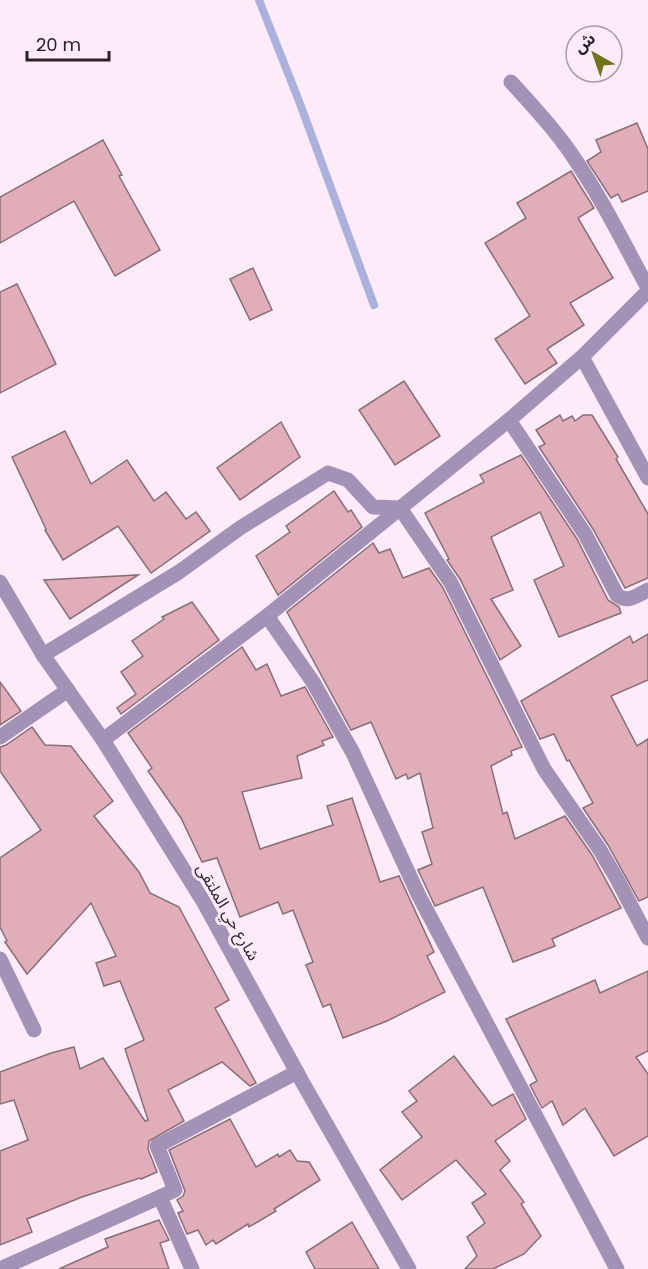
<svg xmlns="http://www.w3.org/2000/svg" width="648" height="1269" font-family="Poppins,'Noto Sans Arabic',sans-serif">
<style>
.lines{fill:none;stroke-linecap:round;stroke-linejoin:round}
.stream{stroke:#aab1dd;stroke-width:8}
.building{fill:#e2adbb;stroke:#886e75;stroke-width:1.5}
.minor{stroke:#a392b6;stroke-width:15}
.labels{text-anchor:middle;dominant-baseline:central;stroke-width:6;stroke-linejoin:round;paint-order:stroke}
.street-label{font-size:16px;fill:#2a2128;stroke:#feebfa}
</style>
<rect width="100%" height="100%" fill="#feebfa"/>
<g class="lines">
<!-- stream -->
<path class="stream" d="M259 0 299 101 374 305"/>
</g>
<!-- building -->
<g class="building">
<path d="M637 123 648 149V191L622 202 618 194 611 198 587 161 601 152 596 140Z"/>
<path d="M103 140 122 175 119 176 160 250 115 276 74 201 0 243V197Z"/>
<path d="M571 171 594 208 578 218 613 278 570 303 584 325 547 349 557 363 525 384 495 339 530 316 485 243 526 218 517 203Z"/>
<path d="M253 268 272 310 250 320 230 279Z"/>
<path d="M17 284 56 364 0 393V292Z"/>
<path d="M404 381 440 436 395 465 359 410Z"/>
<path d="M560 415 563 421 572 416 575 421 583 415H592L618 457 616 459 648 514V578L625 588 593 529 539 447 545 444 536 430Z"/>
<path d="M281 422 300 457 240 500 217 468Z"/>
<path d="M65 431 91 484 127 460 154 501 166 492 186 519 196 512 210 531 151 573 118 526 63 560 45 530 46 529 12 457Z"/>
<path d="M521 455 577 539 608 600 619 607 621 613 559 637 534 580 564 566 540 512 491 537 513 590 491 599 521 646 500 660 460 579 447 560 449 559 425 513 484 482 480 475Z"/>
<path d="M334 491 348 512 351 510 362 527 278 595 256 556 290 532 286 526Z"/>
<path d="M373 543 379 553 390 549 403 578 429 568 443 588 522 747 511 751 512 755 491 766 503 814 507 812 515 839 565 816 592 855 621 908 552 939 555 946 513 962 483 887 435 906 418 870 432 864 422 832 433 828 420 773 408 779 406 774 396 779 371 722 351 730 287 612Z"/>
<path d="M138 575 70 619 44 580Z"/>
<path d="M192 602 219 640 121 714 117 708 136 694 121 672 143 656 132 641 164 619 162 617Z"/>
<path d="M648 634V680L611 696 637 746 648 739V897L639 901 608 845 583 808 593 803 569 760 567 761 554 734 540 739 521 701 630 636 633 643Z"/>
<path d="M242 647 256 670 267 664 281 696 305 687 333 737 322 741 324 745 297 756 302 778 242 792 260 849 333 825 327 806 352 798 380 882 399 876 434 952 427 956 445 992 387 1021 343 1038 330 1004 323 1007 306 965 313 962 293 910 283 914 278 902 240 917 217 858 202 862 181 818 148 771 152 768 128 733Z"/>
<path d="M0 682 21 711 0 725Z"/>
<path d="M32 727 45 745 71 746 113 801 94 816 139 872 150 893 179 907 229 1000 215 1008 256 1083 250 1086 222 1062 168 1090 184 1121 149 1141 148 1149 157 1172 141 1179 140 1178 82 1197 27 1219 32 1232 0 1245V1151L28 1140 14 1100 0 1104V1072L51 1053 74 1047 80 1069 103 1058 145 1121 148 1120 125 1049 144 1040 120 981 104 986 96 963 116 956 91 903 27 974 5 942 7 941 0 927V858L41 830 0 771V747L6 745Z"/>
<path d="M648 971V1051L636 1057 648 1074V1136L614 1156 585 1108 563 1125 552 1101 542 1108 530 1085 537 1081 506 1019 595 980 600 993Z"/>
<path d="M454 1056 492 1106 513 1094 526 1119 495 1141 510 1161 500 1170 524 1202 521 1204 541 1236 524 1254 493 1269H465L477 1256 467 1237 485 1223 472 1203 486 1194 456 1160 402 1200 380 1170 422 1137 402 1112 417 1101 409 1091Z"/>
<path d="M230 1119 256 1167 278 1154 279 1157 290 1150 297 1161 309 1162 320 1180 274 1209 276 1211 249 1227 248 1224 216 1244 213 1240 206 1245 198 1230 187 1234 178 1213 183 1211 177 1200 183 1196 185 1191 169 1150Z"/>
<path d="M159 1220 169 1240 160 1243 169 1269H59L108 1247 105 1239Z"/>
<path d="M352 1222 379 1269H315L306 1252Z"/>
</g>
<g class="lines">
<!-- minor -->
<g class="minor">
<path d="M511 82C532 105 553 127 570 152 600 195 623 242 648 288"/>
<path d="M582 357 648 478"/>
<path d="M509 420 585 534 617 595C628 604 637 595 648 590"/>
<path d="M0 582 43 655 103 740 203 901 304 1085 409 1269"/>
<path d="M267 616 313 682 353 753 419 896 617 1269"/>
<path d="M43 655 179 572 240 528 328 473 348 480 373 507 400 508 451 583 544 769 600 850 617 879 648 938"/>
<path d="M0 737 68 690"/>
<path d="M103 740 267 616 509 420 582 357 648 291"/>
<path d="M0 959 34 1030"/>
<path d="M160 1197 175 1190 157 1146 297 1072"/>
<path d="M0 1269 160 1197 192 1269"/>
</g>
</g>
<g class="labels">
<!-- street labels -->
<g class="street-label">
<text transform="translate(228 912) rotate(60)">شارع حي الملتقى</text>
</g>
</g>
<!-- north arrow -->
<g transform="translate(594 54) rotate(320)"><circle r="28" fill="#feebfa" stroke="#a99aa6" stroke-width="1.5"/>
<path d="M0-4.5L10 22L0 15L-10 22Z" fill="#70741b"/>
<text y="-9" font-size="16" font-weight="bold" text-anchor="middle" fill="#2a2128">ش</text>
</g>
<!-- scale -->
<path d="M27 51v9h82v-9" fill="none" stroke="#2a2128" stroke-width="3"/>
<text x="36" y="51" font-size="18" fill="#2a2128" stroke="#feebfa" stroke-width="4.5" paint-order="stroke">20 m</text>
</svg>
